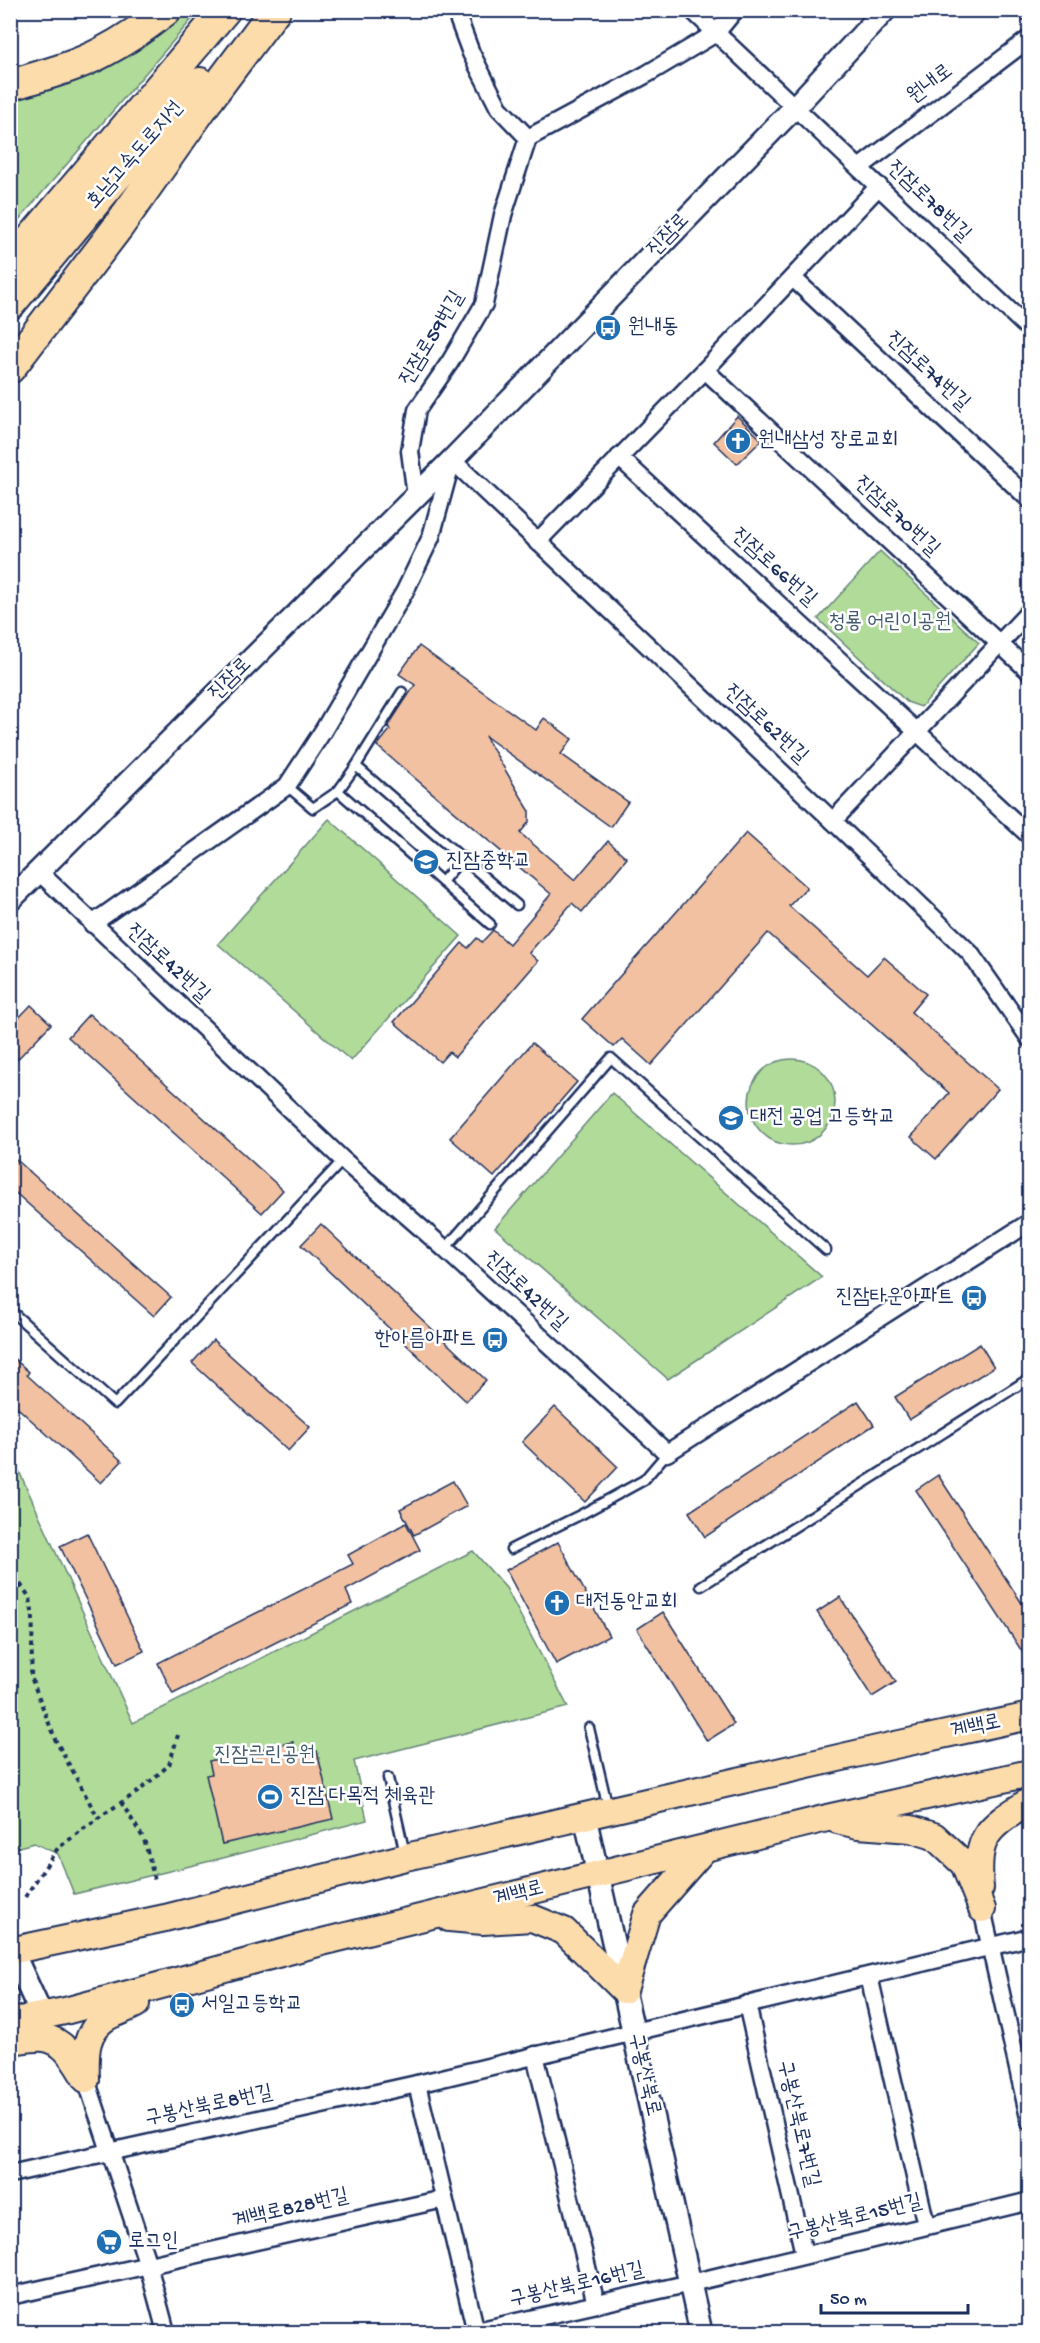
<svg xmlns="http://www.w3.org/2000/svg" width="1040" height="2343" font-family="'Gochi Hand','Poor Story',sans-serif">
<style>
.green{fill:#b1db98;stroke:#66857b;stroke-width:1.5}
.building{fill:#f1c1a1;stroke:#1b2f5e;stroke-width:1.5}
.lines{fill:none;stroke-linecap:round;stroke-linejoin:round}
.service-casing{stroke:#1b2f5e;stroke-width:13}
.minor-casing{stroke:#1b2f5e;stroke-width:21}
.tertiary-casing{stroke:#1b2f5e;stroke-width:26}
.primary-casing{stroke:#1b2f5e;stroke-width:30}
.motorway-casing{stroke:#1b2f5e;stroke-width:34}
.path{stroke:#1b2f5e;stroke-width:4;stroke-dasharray:4.5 4.5;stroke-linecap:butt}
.service{stroke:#fff;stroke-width:8}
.minor{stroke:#fff;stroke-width:16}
.tertiary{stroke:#fff;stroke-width:21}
.primary{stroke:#fddcac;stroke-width:26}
.motorway{stroke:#fddcac;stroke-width:30}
.labels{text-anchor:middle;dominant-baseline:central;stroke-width:5;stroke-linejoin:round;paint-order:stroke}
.street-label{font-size:21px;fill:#1b2f5e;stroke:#fff}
.poi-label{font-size:21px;fill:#1b2f5e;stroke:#fff;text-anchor:start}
.park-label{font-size:21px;fill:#405a6c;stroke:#fff}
</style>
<rect width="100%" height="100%" fill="#fff"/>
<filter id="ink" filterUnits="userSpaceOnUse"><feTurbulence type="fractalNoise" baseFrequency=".0167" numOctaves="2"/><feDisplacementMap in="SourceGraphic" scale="12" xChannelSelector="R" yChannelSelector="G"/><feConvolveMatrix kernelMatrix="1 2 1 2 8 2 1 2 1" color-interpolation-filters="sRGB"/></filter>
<g filter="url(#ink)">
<!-- green -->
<g class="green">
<path d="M187 11H199L11 229 10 96 107 64Z"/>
<path d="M880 551 979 643 921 707 907 702 818 619Z"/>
<path d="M329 819 461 936 351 1061 218 944Z"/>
<circle cx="792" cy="1102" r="43"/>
<path d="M612 1093 822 1277 668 1379 495 1228Z"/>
<path d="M10 1451 133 1723 473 1551 506 1588 568 1707 354 1761 367 1820 223 1858 74 1894 58 1854 34 1843 11 1849Z"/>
</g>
<!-- building -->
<g class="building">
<path d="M737 416 762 440 737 464 714 442Z"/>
<path d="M419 646 536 730 544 718 572 739 561 754 628 802 611 827 485 736 529 810V822L520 833 575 880 608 841 627 858 582 912 572 903 529 953 538 961 455 1057 449 1052 440 1062 394 1022 462 943 468 948 477 938 482 942 493 930 509 944 551 894 377 746 390 730 388 726 415 685 399 674Z"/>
<path d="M746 833 807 887 789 906 867 975 884 957 926 994 911 1012 998 1089 936 1159 911 1137 949 1093 768 933 651 1065 622 1039 614 1047 582 1019Z"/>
<path d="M31 1005 51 1024 10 1067V1027Z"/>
<path d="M89 1014 283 1190 262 1213 68 1037Z"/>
<path d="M532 1043 577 1082 494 1177 450 1138Z"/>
<path d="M10 1154 171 1297 154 1316 10 1188Z"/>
<path d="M321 1224 486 1380 466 1401 301 1245Z"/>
<path d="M213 1340 310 1427 288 1451 192 1363Z"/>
<path d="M980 1344 994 1367 909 1420 895 1397Z"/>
<path d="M10 1355 29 1372 27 1375 122 1461 101 1483 10 1401Z"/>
<path d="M858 1401 874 1425 705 1537 689 1512Z"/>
<path d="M555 1407 618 1467 585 1502 522 1442Z"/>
<path d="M938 1475 1029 1614V1662L916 1490Z"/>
<path d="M453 1481 467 1506 414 1535 400 1509Z"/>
<path d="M406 1523 420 1550 346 1590 352 1604 173 1694 158 1663 353 1564 348 1555Z"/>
<path d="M87 1533 144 1651 117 1664 60 1546Z"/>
<path d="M558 1542 609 1636 556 1664 506 1570Z"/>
<path d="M840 1597 896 1682 872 1697 817 1612Z"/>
<path d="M663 1612 734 1724 707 1741 637 1629Z"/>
<path d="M293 1742 296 1756 317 1751 333 1819 222 1844 206 1775 212 1774 209 1761Z"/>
</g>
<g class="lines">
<!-- service casing -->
<g class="service-casing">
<g id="service">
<path d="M356 766 462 858"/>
<path d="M287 786 313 808 338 791 490 924"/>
<path d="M338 791 356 766 402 692"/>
<path d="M442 882 462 858 517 905"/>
<path d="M445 1249 611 1058 826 1250"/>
<path d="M10 1310 115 1404 343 1160"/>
<path d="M511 1549 582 1514 644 1480 667 1453"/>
<path d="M701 1586 1030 1378"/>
<path d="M589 1728 608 1808"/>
<path d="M388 1778 405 1854"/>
</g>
</g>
<!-- minor casing -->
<g class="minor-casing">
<g id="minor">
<path d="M455 10 471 53 499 108 528 138 647 74 716 33 735 10"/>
<path d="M692 10 1030 330"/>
<path d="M1027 10 1030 13"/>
<path d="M859 168 1030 38"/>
<path d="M793 278 1030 500"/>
<path d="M705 370 1030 672"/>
<path d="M619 457 1030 836"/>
<path d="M416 496 410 451 417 410 450 362 484 304 503 215 528 138"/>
<path d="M537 542 705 370 879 186"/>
<path d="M833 821 1030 611"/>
<path d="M38 871 343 1160 445 1249 667 1453 1030 1222"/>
<path d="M92 924 287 786 323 731 405 591 431 537 452 460 833 821 970 953 1030 1039"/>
<path d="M982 1909 1030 2122"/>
<path d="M869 1976 926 2225"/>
<path d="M747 2004 804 2254"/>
<path d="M535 2055 596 2304"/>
<path d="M86 2079 148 2265 166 2332"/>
<path d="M417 2084 476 2332"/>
<path d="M10 2174 417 2084 1030 1937"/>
<path d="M10 2296 444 2199"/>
<path d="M472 2332 691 2283 1030 2201"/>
</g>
</g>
<!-- tertiary casing -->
<g class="tertiary-casing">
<g id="tertiary">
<path d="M10 900 452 460 794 108 885 10"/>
<path d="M585 1817 701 2332"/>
<path d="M10 1946 42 2016"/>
</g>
</g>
<!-- primary casing -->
<g class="primary-casing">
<g id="primary">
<path d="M837 1820 858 1825 911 1829 934 1836 964 1864 982 1909"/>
<path d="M980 1888C976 1835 986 1829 1030 1801"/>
<path d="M449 1918 483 1921 532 1918 564 1931 624 1990 647 1914 704 1849"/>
<path d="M10 1951 165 1918 406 1857 895 1745 1030 1716"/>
<path d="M10 2022 65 2011 322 1942 827 1818 1030 1773"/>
<path d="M10 2041C21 2040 33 2037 44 2038 65 2040 76 2063 86 2079"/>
<path d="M86 2079C85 2054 84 2030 109 2016 118 2012 127 2009 136 2004"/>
</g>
</g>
<!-- motorway casing -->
<g class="motorway-casing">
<g id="motorway">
<path d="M10 85C41 76 75 67 103 52 126 40 146 26 166 10"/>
<path d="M10 264 225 10"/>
<path d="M10 304 117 176 200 83"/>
<path d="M10 368 118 227 207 101 275 10"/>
</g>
</g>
<!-- path -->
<g class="path">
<path d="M10 1569 30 1598 33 1618 31 1677 55 1739 98 1818"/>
<path d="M10 1591 23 1586"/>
<path d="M121 1802 144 1839 155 1881"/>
<path d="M25 1897 58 1848 98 1818 139 1791 169 1765 178 1735"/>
</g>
<!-- service -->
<use href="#service" class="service"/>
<!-- minor -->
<use href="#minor" class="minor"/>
<!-- tertiary -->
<use href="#tertiary" class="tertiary"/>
<!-- primary -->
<use href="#primary" class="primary"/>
<!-- motorway -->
<use href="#motorway" class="motorway"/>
</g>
</g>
<!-- icons -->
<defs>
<g id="bus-disc" transform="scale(1.35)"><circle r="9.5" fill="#1f6fb2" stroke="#fff"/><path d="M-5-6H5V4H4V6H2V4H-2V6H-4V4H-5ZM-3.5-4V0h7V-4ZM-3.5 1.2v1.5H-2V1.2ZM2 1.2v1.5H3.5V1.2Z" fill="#fff"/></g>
<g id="church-disc" transform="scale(1.35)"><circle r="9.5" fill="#1f6fb2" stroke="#fff"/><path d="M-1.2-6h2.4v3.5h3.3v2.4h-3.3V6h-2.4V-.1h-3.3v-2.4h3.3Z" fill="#fff"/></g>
<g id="school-disc" transform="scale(1.35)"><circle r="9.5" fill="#1f6fb2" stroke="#fff"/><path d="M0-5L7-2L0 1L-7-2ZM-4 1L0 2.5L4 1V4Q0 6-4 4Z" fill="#fff"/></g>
<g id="stadium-disc" transform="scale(1.35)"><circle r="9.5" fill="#1f6fb2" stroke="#fff"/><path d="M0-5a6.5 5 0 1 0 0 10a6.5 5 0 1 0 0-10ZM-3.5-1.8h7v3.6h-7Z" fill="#fff"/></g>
<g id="supermarket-disc" transform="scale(1.35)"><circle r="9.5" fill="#1f6fb2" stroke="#fff"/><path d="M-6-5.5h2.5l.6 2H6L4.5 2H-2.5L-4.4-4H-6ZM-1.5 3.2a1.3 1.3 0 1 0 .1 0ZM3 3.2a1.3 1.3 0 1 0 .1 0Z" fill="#fff"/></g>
</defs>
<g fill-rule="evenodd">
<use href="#bus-disc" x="608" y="328"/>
<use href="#church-disc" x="738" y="441"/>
<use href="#school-disc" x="426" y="862"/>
<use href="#school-disc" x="731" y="1118"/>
<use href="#bus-disc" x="974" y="1298"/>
<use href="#bus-disc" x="495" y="1340"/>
<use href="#church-disc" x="557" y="1603"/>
<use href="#stadium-disc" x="270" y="1797"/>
<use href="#bus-disc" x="182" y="2005"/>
<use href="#supermarket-disc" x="109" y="2242"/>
</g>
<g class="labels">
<!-- street labels -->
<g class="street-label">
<text transform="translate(931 85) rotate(-37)">원내로</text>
<text transform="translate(136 156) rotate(-49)">호남고속도로지선</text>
<text transform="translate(928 202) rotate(44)">진잠로78번길</text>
<text transform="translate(669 236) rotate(-46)">진잠로</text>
<text transform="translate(433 339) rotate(-59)">진잠로59번길</text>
<text transform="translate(927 372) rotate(43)">진잠로74번길</text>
<text transform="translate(896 517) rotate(43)">진잠로70번길</text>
<text transform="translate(773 568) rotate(42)">진잠로66번길</text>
<text transform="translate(231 680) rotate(-45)">진잠로</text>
<text transform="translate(765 725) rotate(43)">진잠로62번길</text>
<text transform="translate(167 964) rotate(43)">진잠로42번길</text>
<text transform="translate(525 1292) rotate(43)">진잠로42번길</text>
<text transform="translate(976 1728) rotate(-12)">계백로</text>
<text transform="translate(519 1895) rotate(-14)">계백로</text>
<text transform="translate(643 2075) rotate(77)">구봉산북로</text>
<text transform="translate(209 2107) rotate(-12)">구봉산북로8번길</text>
<text transform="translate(797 2124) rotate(77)">구봉산북로7번길</text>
<text transform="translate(291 2210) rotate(-13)">계백로828번길</text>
<text transform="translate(855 2219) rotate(-14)">구봉산북로15번길</text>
<text transform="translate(577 2286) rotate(-13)">구봉산북로16번길</text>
</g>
<!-- poi labels -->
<g class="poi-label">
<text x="628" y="328">원내동</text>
<text x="758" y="441">원내삼성 장로교회</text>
<text x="446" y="862">진잠중학교</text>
<text x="750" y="1118">대전 공업 고등학교</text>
<text x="954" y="1298" text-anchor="end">진잠타운아파트</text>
<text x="476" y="1340" text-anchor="end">한아름아파트</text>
<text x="576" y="1603">대전동안교회</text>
<text x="290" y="1797">진잠 다목적 체육관</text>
<text x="201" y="2005">서일고등학교</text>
<text x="128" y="2242">로그인</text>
</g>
<!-- park labels -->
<g class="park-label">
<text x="890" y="623">청룡 어린이공원</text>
<text x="265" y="1756">진잠근린공원</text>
</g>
</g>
<!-- margin -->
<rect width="1040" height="2343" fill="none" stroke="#fff" stroke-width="36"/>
<rect x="18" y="18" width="1004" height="2307" fill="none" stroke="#1b2f5e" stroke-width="2" filter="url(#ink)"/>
<!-- scale -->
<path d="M821 2304v9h147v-9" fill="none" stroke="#1b2f5e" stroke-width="3"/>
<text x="830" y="2304" font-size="18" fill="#1b2f5e" stroke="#ffffff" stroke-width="4.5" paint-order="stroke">50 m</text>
</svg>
